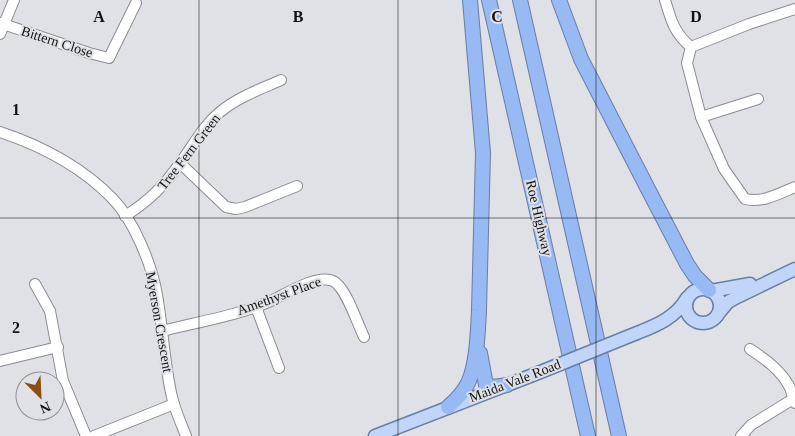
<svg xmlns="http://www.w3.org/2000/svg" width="795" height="436" font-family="'Times New Roman',serif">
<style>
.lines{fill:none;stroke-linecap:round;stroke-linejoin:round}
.minor-casing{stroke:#8a8c91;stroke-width:12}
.major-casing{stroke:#687ea5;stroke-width:15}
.highway-casing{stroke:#687ea5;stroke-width:16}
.minor{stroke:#fff;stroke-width:10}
.major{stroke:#c1d5f8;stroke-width:12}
.highway{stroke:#97b9f4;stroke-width:14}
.major-bridge-casing{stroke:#687ea5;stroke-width:15;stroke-linecap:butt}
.major-bridge{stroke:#c1d5f8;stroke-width:12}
.grid{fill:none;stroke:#101113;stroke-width:1;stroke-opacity:0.55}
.labels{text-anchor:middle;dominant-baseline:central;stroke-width:4;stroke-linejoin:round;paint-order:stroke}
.street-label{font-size:14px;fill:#101113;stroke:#e0e1e7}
.grid-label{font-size:16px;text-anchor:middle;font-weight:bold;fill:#101113;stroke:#e0e1e7;stroke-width:4;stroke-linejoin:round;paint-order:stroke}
</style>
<rect width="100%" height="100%" fill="#e0e1e7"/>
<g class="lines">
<!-- minor casing -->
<g class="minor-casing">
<g id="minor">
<path d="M665 0C671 20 674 33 691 47"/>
<path d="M795 9 749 24 691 47 687 63 701 117 724 169 745 199C763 203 778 194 795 187"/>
<path d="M0 23 89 53 109 58 136 3"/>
<path d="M0 34 14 0"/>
<path d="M701 117 758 99"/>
<path d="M0 132C42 146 82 167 113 199 134 221 152 265 157 295 163 328 164 363 172 397 175 410 181 423 186 436"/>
<path d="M180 163 226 207 236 209 245 207 297 186"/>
<path d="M125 216C149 201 164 186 180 163 193 146 203 126 220 112 238 97 261 89 281 80"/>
<path d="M35 284 50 311 63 381 86 436"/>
<path d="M256 307 279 368"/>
<path d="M162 331C197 322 241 315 273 300 287 293 318 274 333 281 346 287 357 323 364 337"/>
<path d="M750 349C765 359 782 371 790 388 792 393 793 398 795 403"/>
<path d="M0 361 58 347"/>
<path d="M94 436 174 404"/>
<path d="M741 436 751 425 793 399"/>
</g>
</g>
<!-- major casing -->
<g class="major-casing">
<g id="major">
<circle cx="703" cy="306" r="17"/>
<path d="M711 291 750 284"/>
<path d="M718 314 728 302 737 297 795 269"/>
<path d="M637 333C658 325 676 317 687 298"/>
<path d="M375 436 538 373"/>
</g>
</g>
<!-- highway casing -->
<g class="highway-casing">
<g id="highway">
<path d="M489 0 588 436"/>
<path d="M520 0 619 436"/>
<path d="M559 0 581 59 649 191 687 264 695 276 709 290"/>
<path d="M480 353 486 385 494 387 507 385"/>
<path d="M448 407C456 400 464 392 468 383 477 365 478 330 479 310L483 153 470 0"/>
</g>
</g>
<!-- minor -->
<use href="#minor" class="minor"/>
<!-- major -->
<use href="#major" class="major"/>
<!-- highway -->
<use href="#highway" class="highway"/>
<!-- major-bridge casing -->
<g class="major-bridge-casing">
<path id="major-bridge" d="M538 373 637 333"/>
</g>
<!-- major-bridge -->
<use href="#major-bridge" class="major-bridge"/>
</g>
<!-- grid -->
<path class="grid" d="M199 0V436M398 0V436M596 0V436M0 218H795"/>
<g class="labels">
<!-- street labels -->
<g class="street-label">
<text transform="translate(57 42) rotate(18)">Bittern Close</text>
<text transform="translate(189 152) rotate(-52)">Tree Fern Green</text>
<text transform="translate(539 218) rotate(77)">Roe Highway</text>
<text transform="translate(279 296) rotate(-20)">Amethyst Place</text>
<text transform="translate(159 322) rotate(80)">Myerson Crescent</text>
<text transform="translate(515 381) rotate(-21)">Maida Vale Road</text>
</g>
</g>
<g class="grid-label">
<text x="99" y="22">A</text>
<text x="298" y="22">B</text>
<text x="497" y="22">C</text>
<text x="696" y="22">D</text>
<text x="16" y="115">1</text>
<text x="16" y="333">2</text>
</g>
<!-- north arrow -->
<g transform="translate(40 396) rotate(156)"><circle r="24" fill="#e0e1e7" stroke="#8d8e92"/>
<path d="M0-4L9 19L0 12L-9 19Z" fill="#8d4d15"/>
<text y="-8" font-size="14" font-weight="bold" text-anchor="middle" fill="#101113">N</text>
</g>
</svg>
